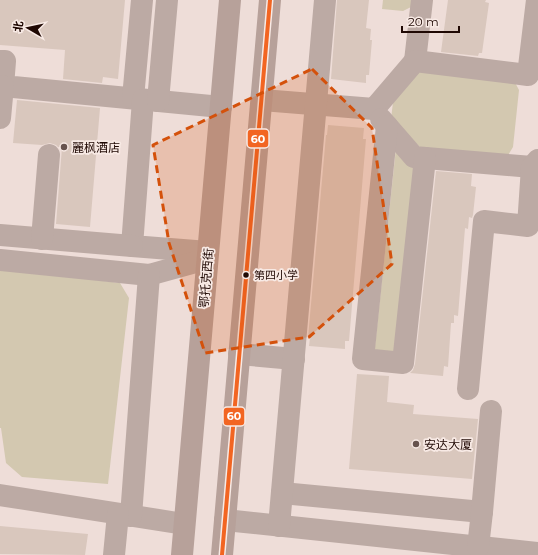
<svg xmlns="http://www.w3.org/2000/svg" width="538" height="555" font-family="Montserrat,'Noto Sans SC',sans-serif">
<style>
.green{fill:#d3c8b0}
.building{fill:#d9c7bd}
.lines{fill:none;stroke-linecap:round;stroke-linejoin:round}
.minor{stroke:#bcaaa4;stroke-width:22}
.major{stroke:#b7a19a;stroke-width:22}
.bus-1-casing{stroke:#f8eae5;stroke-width:7}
.bus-1{stroke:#f26522;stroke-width:4}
.marked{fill:#d4510b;fill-opacity:0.2;stroke:#d4510b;stroke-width:3;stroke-dasharray:8 5;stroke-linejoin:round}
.poi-dot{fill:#67534e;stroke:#f8eae5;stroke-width:1.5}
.bus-dot{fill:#1f0803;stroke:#f8eae5;stroke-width:1.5}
.labels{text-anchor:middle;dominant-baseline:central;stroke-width:3.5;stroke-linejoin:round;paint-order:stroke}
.bus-label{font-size:11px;fill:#1f0803;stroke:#f8eae5;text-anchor:start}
.poi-label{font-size:12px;fill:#1f0803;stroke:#f8eae5;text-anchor:start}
.street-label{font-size:12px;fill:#1f0803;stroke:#f8eae5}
.line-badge{stroke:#f8eae5;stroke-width:1.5}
.badge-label{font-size:11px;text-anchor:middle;font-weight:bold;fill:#fff}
</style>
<rect width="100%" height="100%" fill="#eeddd8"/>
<!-- green -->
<g class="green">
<path d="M383 0H415V5L403 11 382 9Z"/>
<path d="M438 69 512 77 519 90 513 147 504 162 428 155 391 119 394 94 414 73Z"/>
<path d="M396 148 418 169 399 352 374 355Z"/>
<path d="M0 268 120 283 129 298 108 484 22 477 6 463 1 428H0Z"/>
</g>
<!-- building -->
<g class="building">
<path d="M0 0H125L118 79 103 77 102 83 63 79 65 50 0 45Z"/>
<path d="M337 0H369L366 28 371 29 370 40H372L369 75H366V83L331 79Z"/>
<path d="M448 0H486L485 2 489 3 482 53H479L478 56 441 52Z"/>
<path d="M17 100 100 108 90 227 56 224 62 147H58L56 145 50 143 42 145 13 143Z"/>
<path d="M328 125 364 128 363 139H366L349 341H345V349L309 346 310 338H308L326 135H327Z"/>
<path d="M436 171 472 174 471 186 476 187 473 215 472 218 469 217 468 229 465 228 458 316 454 315V323H451L448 367 444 366 443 376 410 373 413 370 415 364Z"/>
<path d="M357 374 389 376 387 402 414 405 413 414 478 419 472 479 349 469Z"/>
<path d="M0 526 88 534 85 555 0 554Z"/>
</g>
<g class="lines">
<!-- minor -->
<g class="minor">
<path d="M0 61H5L3 86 221 107"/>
<path d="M415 61 422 0"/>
<path d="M133 98 142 0"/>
<path d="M143 100 132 246 208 252"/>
<path d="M262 100 374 109 415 61 528 75 537 0"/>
<path d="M158 101 167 0"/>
<path d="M0 118 3 86"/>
<path d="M381 119 414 157 532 167"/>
<path d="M387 126 363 359 403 363 425 158"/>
<path d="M0 235 132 246"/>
<path d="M42 239 49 155"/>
<path d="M0 260 149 275 207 259"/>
<path d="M239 354 294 359"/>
<path d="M468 389 484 221 528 226 532 167 538 160"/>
<path d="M282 493 482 512"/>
<path d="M0 495 184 524"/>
<path d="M131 516 149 275"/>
<path d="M225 520 538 553"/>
<path d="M279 526 325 0"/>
<path d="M478 547 482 512 491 411"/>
<path d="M114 555 118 514"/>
</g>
<!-- major -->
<g class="major">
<path d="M182 555 230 0"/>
<path d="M222 555 270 0"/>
</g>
<!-- bus-1 casing -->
<g class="bus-1-casing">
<path id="bus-1" d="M222 555 270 0"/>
</g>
<!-- bus-1 -->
<use href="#bus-1" class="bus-1"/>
</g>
<!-- marked area -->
<path class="marked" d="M312 69 372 128 392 264 309 337 205 353 169 243 153 145Z"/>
<!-- markers -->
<g class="poi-dot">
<circle cx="64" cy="147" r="4"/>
<circle cx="416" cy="444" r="4"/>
</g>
<circle class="bus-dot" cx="246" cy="275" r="3.5"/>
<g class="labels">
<!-- bus labels -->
<g class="bus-label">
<text x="254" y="275">第四小学</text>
</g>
<!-- poi labels -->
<g class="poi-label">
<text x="72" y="147">麗枫酒店</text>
<text x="424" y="444">安达大厦</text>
</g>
<!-- street labels -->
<g class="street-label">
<text transform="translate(206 278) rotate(-85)">鄂托克西街</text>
</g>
</g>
<g class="line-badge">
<rect x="247" y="129" width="22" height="19" rx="4" fill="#f26522"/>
<rect x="223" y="407" width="22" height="19" rx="4" fill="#f26522"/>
</g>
<g class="badge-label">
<text x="258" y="143">60</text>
<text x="234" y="420">60</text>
</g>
<!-- north arrow -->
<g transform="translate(28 28) rotate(279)" stroke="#f8eae5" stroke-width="3" paint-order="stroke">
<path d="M0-3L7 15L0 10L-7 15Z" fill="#1f0803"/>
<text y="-6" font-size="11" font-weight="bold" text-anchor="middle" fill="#1f0803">北</text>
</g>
<!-- scale -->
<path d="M402 26v6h57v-6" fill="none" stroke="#1f0803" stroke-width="2"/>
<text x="408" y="26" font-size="12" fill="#1f0803" stroke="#f8eae5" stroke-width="3" paint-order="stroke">20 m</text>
</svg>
